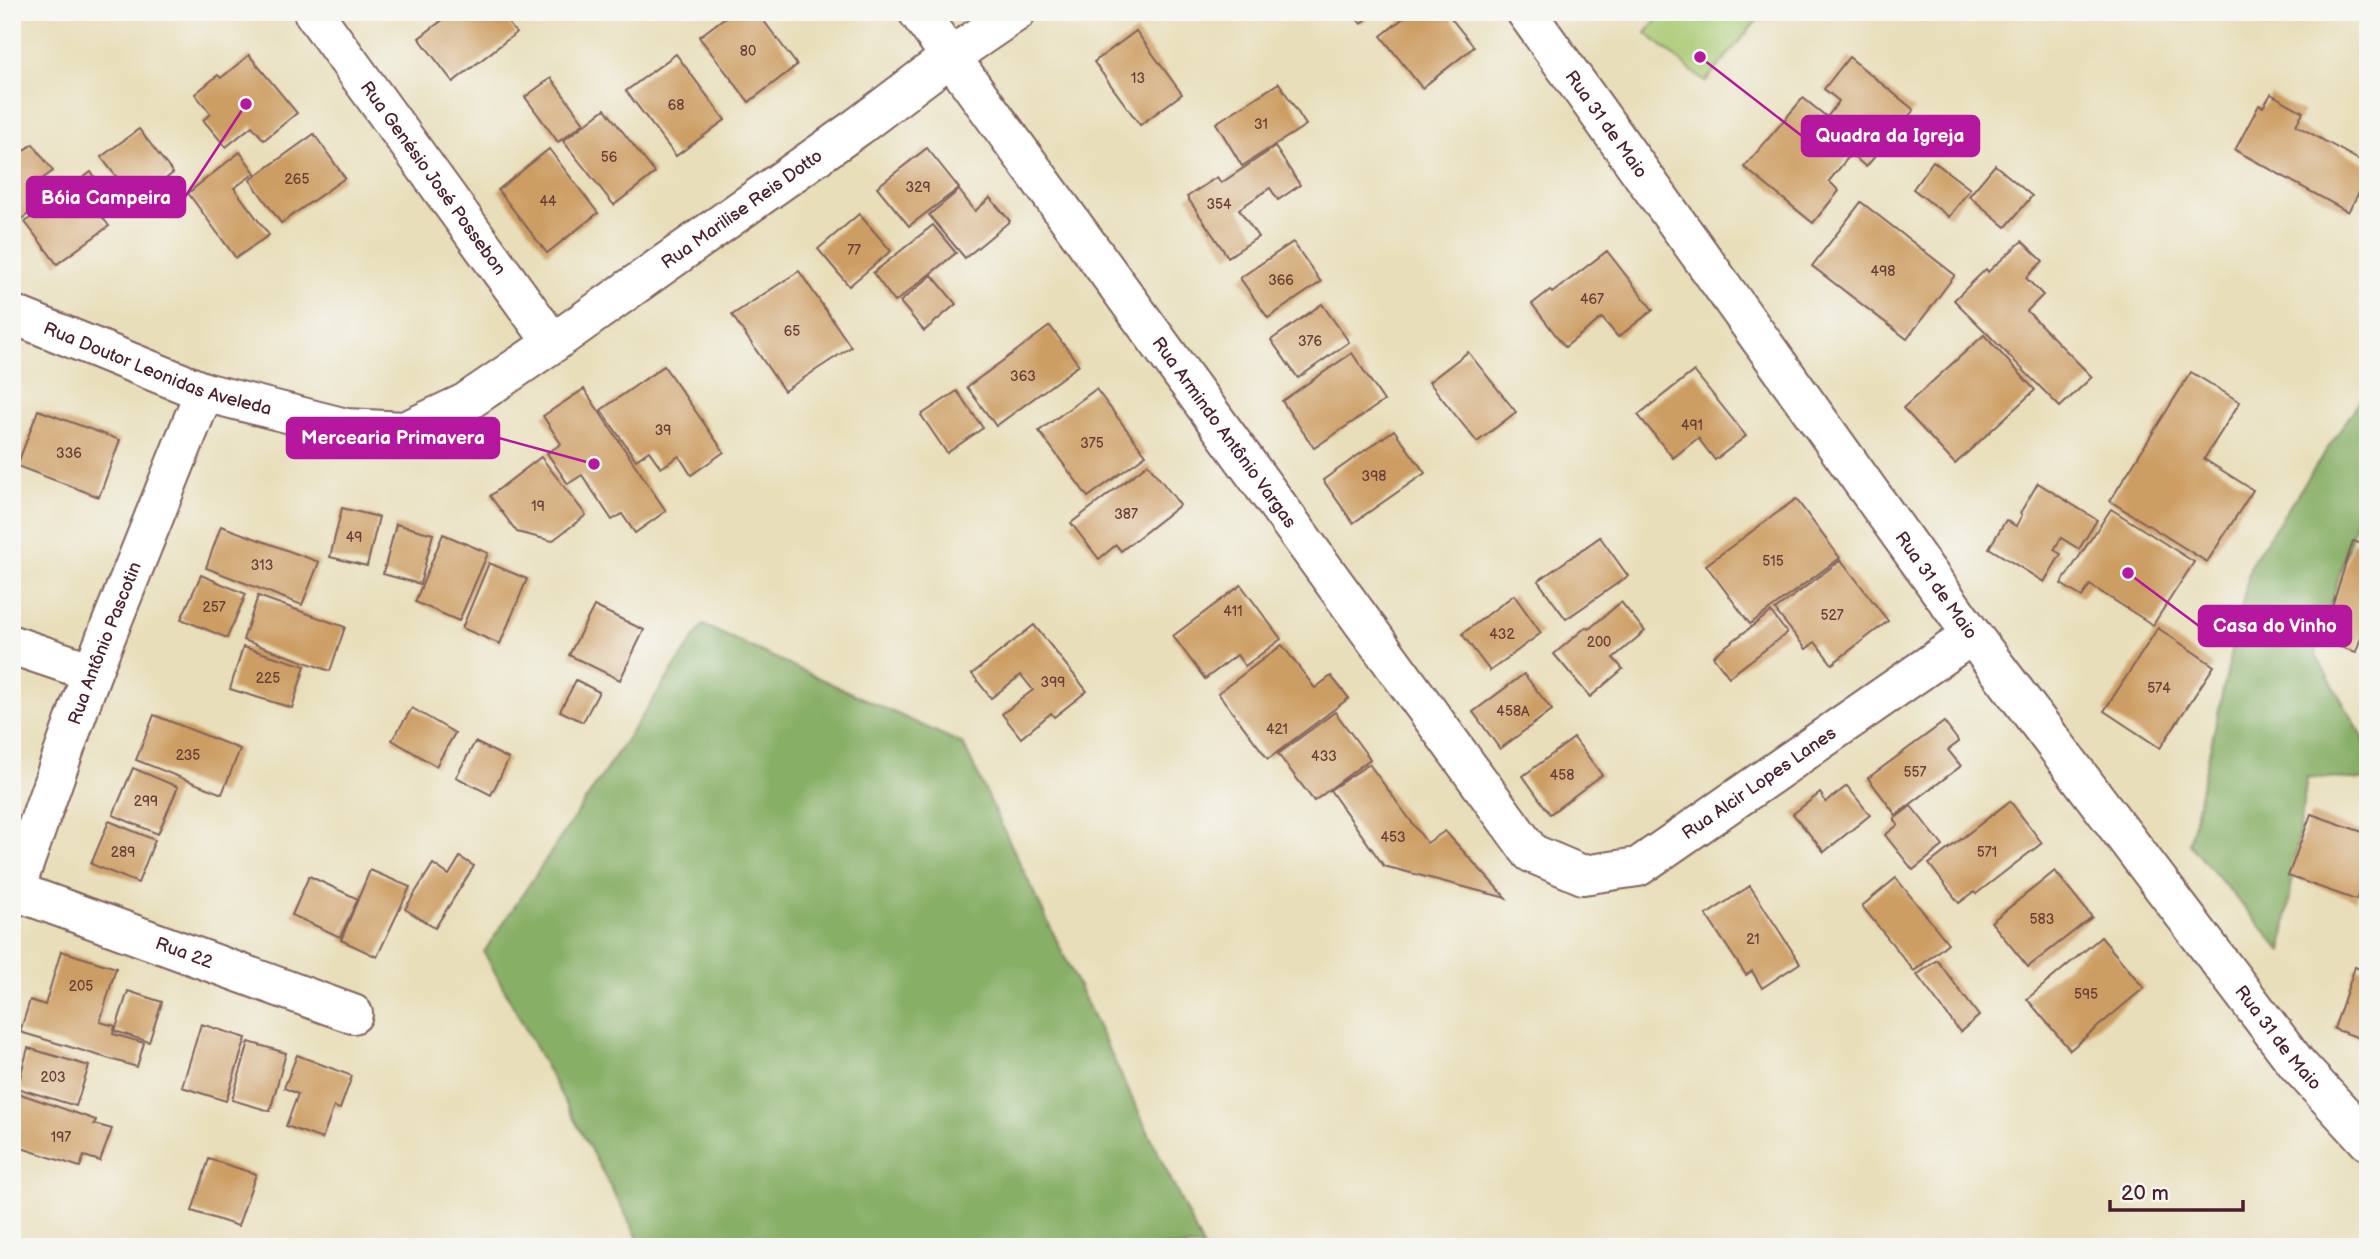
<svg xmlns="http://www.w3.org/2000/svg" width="2380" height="1259" font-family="'Balsamiq Sans',sans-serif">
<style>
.green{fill:#aacb74;stroke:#7a7550;stroke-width:2}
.forest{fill:#87af66;stroke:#686748;stroke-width:2}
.building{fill:#cd9e63}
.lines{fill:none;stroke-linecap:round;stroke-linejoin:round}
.minor-casing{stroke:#81625d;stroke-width:42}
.minor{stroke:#fff;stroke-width:38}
.labels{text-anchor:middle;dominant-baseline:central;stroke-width:5;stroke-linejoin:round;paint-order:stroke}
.number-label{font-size:14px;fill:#6b3f39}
.street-label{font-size:18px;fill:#4a1f2b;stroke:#f6f6f2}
.leader{fill:none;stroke:#b5179e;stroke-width:2.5}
.callout-dot{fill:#b5179e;stroke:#f6f6f2;stroke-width:2.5}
.callout{fill:#b5179e;stroke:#b5179e;stroke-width:2.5}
.callout-label{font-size:19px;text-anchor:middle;font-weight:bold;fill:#fff}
</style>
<rect width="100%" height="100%" fill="#f6f6f2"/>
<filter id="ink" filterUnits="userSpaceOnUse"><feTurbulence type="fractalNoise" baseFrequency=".0143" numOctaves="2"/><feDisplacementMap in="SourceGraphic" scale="14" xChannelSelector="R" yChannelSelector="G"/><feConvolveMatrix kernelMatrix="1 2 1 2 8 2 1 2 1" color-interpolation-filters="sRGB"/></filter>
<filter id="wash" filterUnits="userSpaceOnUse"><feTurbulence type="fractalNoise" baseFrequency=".00686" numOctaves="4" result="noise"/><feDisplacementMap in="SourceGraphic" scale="28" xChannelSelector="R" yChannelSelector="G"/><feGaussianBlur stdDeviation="1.57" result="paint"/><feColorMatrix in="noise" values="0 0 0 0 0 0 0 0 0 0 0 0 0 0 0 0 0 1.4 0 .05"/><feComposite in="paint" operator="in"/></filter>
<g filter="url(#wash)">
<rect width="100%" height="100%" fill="#e8deb9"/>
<!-- green -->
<path class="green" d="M1663 12H1764L1705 82 1646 33Z"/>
<!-- forest -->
<g class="forest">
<path d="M2368 388V482L2315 654 2368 746V780L2307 777 2282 951 2189 844 2251 564Z"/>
<path d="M703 625 963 744 1203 1247H643L484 952Z"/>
</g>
<g id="blocks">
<!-- building -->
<g class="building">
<path d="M453 12H500L516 33 453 82 419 38Z"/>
<path d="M732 12H757L797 65 749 102 699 37Z"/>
<path d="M1352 12H1375L1361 24Z"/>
<path d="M1411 12H1446L1474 47 1422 88 1381 36Z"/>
<path d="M1136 31 1182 94 1140 125 1094 62Z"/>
<path d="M676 54 725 120 676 156 626 91Z"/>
<path d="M249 55 297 113 264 140 252 126 226 147 203 120 211 114 195 94 218 75 221 78Z"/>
<path d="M1849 57 1914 110 1866 167 1851 154 1829 181 1839 191 1813 223 1744 167 1803 98 1827 117 1839 101 1824 89Z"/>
<path d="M551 78 584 123 558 142 525 97Z"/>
<path d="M1279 83 1306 125 1242 166 1216 123Z"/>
<path d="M2271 94 2303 112 2296 125 2368 165V177L2348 212 2235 150 2259 105 2263 107Z"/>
<path d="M605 109 655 173 614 205 563 141Z"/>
<path d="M139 129 173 173 136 202 101 157Z"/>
<path d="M314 134 345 178 281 223 250 180Z"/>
<path d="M33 144 53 171 38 182 50 198 12 226V160Z"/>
<path d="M1275 147 1300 185 1278 200 1270 188 1239 209 1258 237 1228 257 1187 197 1217 177 1221 183Z"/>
<path d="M927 148 959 188 909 226 877 187Z"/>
<path d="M549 149 598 213 547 253 498 190Z"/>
<path d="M240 152 255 173 234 188 269 235 236 258 188 193Z"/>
<path d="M1933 161 1970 189 1949 217 1913 189Z"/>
<path d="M1995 165 2032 196 2006 227 1969 196Z"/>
<path d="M91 172 112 199 97 210 109 226 57 264 25 222Z"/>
<path d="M959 190 975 211 990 198 1010 221 965 258 929 215Z"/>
<path d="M1861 202 1955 275 1907 339 1812 266Z"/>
<path d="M859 214 891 251 849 286 818 249Z"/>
<path d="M933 225 956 253 895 302 873 273Z"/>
<path d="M2022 241 2043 261 2026 278 2043 295 2027 311 2092 377 2060 407 1954 300 1986 269 1988 272Z"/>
<path d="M1293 242 1321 282 1268 318 1240 278Z"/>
<path d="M1607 251 1653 310 1618 337 1602 318 1565 347 1532 304 1550 290 1552 293Z"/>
<path d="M799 271 851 347 784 391 732 315Z"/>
<path d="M932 275 956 304 924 331 900 302Z"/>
<path d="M1322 304 1349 342 1298 378 1271 340Z"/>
<path d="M1050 326 1079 365 996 426 967 387Z"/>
<path d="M1984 335 2035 390 1955 464 1903 408Z"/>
<path d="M1468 352 1516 412 1477 442 1429 382Z"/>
<path d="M1352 353 1384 401 1314 448 1282 401Z"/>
<path d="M664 366 724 452 691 475 679 456 661 468 649 451 636 460 601 410Z"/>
<path d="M1694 371 1746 436 1715 460 1698 438 1673 458 1638 415Z"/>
<path d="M2191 372 2240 402 2204 459 2253 490 2207 562 2110 501Z"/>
<path d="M584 389 666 511 635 533 622 514 612 520 582 475 568 484 547 453 561 444 543 416Z"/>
<path d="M1096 389 1146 455 1088 497 1039 431Z"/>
<path d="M957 391 983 428 947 453 921 415Z"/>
<path d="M38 410 120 440 99 497 17 466Z"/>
<path d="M1394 430 1425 473 1353 523 1323 480Z"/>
<path d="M541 457 586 515 552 541 517 532 490 496Z"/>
<path d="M1148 464 1180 505 1121 551 1116 545 1099 559 1071 523Z"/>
<path d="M2038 483 2097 520 2079 549 2061 538 2054 550 2061 554 2044 582 1989 548 2006 520 2016 526 2022 515 2020 513Z"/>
<path d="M1796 499 1840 558 1750 624 1706 565Z"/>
<path d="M342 508 379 517 367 566 330 557Z"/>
<path d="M2111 509 2194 562 2153 625 2090 585 2082 597 2061 584Z"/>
<path d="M396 524 433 534 420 584 383 574Z"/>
<path d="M221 526 319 562 302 605 206 568Z"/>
<path d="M443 534 488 553 459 621 415 602Z"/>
<path d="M1600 537 1628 576 1566 619 1538 581Z"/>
<path d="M2353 541 2368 546V629L2365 638 2361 637 2356 652 2328 643 2334 628 2326 625Z"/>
<path d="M1841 560 1888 621 1832 664 1815 642 1806 649 1775 610Z"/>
<path d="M489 563 527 579 500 644 462 628Z"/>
<path d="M201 575 246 594 227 638 181 619Z"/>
<path d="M1241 585 1281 639 1245 666 1237 655 1205 679 1173 636Z"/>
<path d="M1514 595 1541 633 1490 671 1462 634Z"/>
<path d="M258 596 345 627 330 671 243 640Z"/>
<path d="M1621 602 1645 631 1613 658 1623 669 1590 697 1554 654 1586 627 1589 629Z"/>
<path d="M594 606 644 630 620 680 569 655Z"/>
<path d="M1771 612 1787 633 1729 677 1713 656Z"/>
<path d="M1034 625 1087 691 1054 717 1051 713 1021 738 1002 714 1033 690 1021 675 991 698 972 674Z"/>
<path d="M2158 628 2214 666 2160 748 2104 711Z"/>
<path d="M1282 645 1315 688 1331 676 1349 698 1268 759 1218 693Z"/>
<path d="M243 647 305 666 292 708 230 689Z"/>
<path d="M1524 674 1552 710 1500 749 1473 712Z"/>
<path d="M576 680 599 692 583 722 560 711Z"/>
<path d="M412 708 455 733 436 766 392 740Z"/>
<path d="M1335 712 1370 759 1314 801 1278 754Z"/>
<path d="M154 715 240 749 222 794 136 760Z"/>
<path d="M1944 722 1959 742 1948 750 1961 766 1896 815 1868 778Z"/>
<path d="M1574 738 1602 775 1550 814 1523 776Z"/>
<path d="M475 742 509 759 491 795 456 777Z"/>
<path d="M1369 764 1427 843 1445 831 1506 898 1384 866 1330 790Z"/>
<path d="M133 768 178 787 158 834 113 815Z"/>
<path d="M1847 786 1870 815 1824 852 1793 814 1820 793 1826 802Z"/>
<path d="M2010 801 2042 843 1976 894 1974 892 1959 903 1929 864Z"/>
<path d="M1911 806 1943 846 1913 870 1885 835 1898 825 1894 819Z"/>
<path d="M2311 814 2368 834V868L2356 900 2288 876Z"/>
<path d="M109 821 155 840 138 883 91 864Z"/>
<path d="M460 857 474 866 435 928 405 909 433 864 449 875Z"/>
<path d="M370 870 410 887 377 957 341 940Z"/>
<path d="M2055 871 2092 917 2028 967 1991 922Z"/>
<path d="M309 876 358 899 340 937 292 915Z"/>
<path d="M1896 878 1948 943 1914 971 1862 906Z"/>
<path d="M1750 886 1800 963 1762 988 1752 971 1746 975 1706 915Z"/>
<path d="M2101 937 2144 988 2070 1050 2027 999Z"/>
<path d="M61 951 116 968 100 1022 115 1026 113 1034 144 1043 137 1067 20 1032 30 1000 45 1005Z"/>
<path d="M1937 960 1979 1016 1960 1032 1917 975Z"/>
<path d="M2355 967 2368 972V1041L2334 1029Z"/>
<path d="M128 991 162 1002 149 1042 115 1031Z"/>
<path d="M201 1024 246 1038 226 1101 182 1087Z"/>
<path d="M249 1042 286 1053 270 1111 232 1100Z"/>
<path d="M28 1048 89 1066 76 1106 17 1088Z"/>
<path d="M297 1055 352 1076 340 1109 334 1107 322 1139 286 1126 298 1094 284 1088Z"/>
<path d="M12 1091 96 1120 94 1124 112 1129 100 1161 84 1156 80 1167 12 1145Z"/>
<path d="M209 1159 256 1174 238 1226 192 1211Z"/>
</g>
</g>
</g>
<g filter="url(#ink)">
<use href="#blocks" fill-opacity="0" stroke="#81625d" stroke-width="2"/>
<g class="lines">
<!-- minor casing -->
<g class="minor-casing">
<g id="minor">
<path id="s1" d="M313 12 553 343"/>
<path id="s2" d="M918 12 1531 853 1583 875 1638 867 1972 635"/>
<path id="s3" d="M1526 12 1972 635 2297 1064 2368 1141"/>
<path id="s4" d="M12 314 204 392 346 428 405 431 465 403 553 343 859 126 950 57 1016 12"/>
<path d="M12 645 92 672"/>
<path id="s5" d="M15 891 353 1014"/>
<path id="s6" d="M12 898 92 672 204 392"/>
</g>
</g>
<!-- minor -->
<use href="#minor" class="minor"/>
</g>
</g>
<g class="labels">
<!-- number labels -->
<g class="number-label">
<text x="748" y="51">80</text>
<text x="1138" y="78">13</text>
<text x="676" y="105">68</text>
<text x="1261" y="124">31</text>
<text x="609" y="157">56</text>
<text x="297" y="179">265</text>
<text x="918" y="187">329</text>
<text x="548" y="201">44</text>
<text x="1219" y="204">354</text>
<text x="854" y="250">77</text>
<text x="1883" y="271">498</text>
<text x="1281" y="280">366</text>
<text x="1592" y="299">467</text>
<text x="792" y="331">65</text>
<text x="1310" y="341">376</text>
<text x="1023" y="376">363</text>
<text x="1692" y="425">491</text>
<text x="663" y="430">39</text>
<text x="1092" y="443">375</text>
<text x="69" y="453">336</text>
<text x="1374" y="476">398</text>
<text x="538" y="506">19</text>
<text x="1126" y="514">387</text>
<text x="354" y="537">49</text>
<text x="1773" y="561">515</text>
<text x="262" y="565">313</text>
<text x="214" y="607">257</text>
<text x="1233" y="611">411</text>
<text x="1832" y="615">527</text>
<text x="1502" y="634">432</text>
<text x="1599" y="642">200</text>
<text x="268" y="678">225</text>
<text x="1053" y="682">399</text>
<text x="2159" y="688">574</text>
<text x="1513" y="711">458A</text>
<text x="1277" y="729">421</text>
<text x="188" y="755">235</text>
<text x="1324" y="756">433</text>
<text x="1915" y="772">557</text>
<text x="1562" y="775">458</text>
<text x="146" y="801">299</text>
<text x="1393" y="837">453</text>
<text x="123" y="852">289</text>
<text x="1987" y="852">571</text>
<text x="2042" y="919">583</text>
<text x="1753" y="939">21</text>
<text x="81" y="986">205</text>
<text x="2086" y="994">595</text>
<text x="53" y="1077">203</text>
<text x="61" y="1137">197</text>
</g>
<!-- street labels -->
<g class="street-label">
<text stroke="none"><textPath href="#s3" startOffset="138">Rua 31 de Maio</textPath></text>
<text stroke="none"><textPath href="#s1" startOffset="205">Rua Genésio José Possebon</textPath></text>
<text stroke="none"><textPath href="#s4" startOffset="817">Rua Marilise Reis Dotto</textPath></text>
<text stroke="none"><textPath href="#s4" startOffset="156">Rua Doutor Leonidas Aveleda</textPath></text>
<text stroke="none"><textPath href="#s2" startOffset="520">Rua Armindo Antônio Vargas</textPath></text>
<text stroke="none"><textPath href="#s3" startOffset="705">Rua 31 de Maio</textPath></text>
<text stroke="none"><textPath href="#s6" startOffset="271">Rua Antônio Pascotin</textPath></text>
<text stroke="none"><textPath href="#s2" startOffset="1300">Rua Alcir Lopes Lanes</textPath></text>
<text stroke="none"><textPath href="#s5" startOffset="180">Rua 22</textPath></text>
<text stroke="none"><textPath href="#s3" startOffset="1272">Rua 31 de Maio</textPath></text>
</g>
</g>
<!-- callouts -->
<path class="leader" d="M1700 57L1802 136M246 104L185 197M594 464L499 438M2128 573L2199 626"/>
<g class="callout-dot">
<circle cx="1700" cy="57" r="7"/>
<circle cx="246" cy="104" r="7"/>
<circle cx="594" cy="464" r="7"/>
<circle cx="2128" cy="573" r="7"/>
</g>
<g class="callout">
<rect x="1802" y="116" width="177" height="40" rx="7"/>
<rect x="27" y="177" width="158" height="40" rx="7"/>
<rect x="287" y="418" width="212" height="40" rx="7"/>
<rect x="2199" y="606" width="152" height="40" rx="7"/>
</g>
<g class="callout-label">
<text x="1890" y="142">Quadra da Igreja</text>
<text x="106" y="204">Bóia Campeira</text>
<text x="393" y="444">Mercearia Primavera</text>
<text x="2275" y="632">Casa do Vinho</text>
</g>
<!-- margin -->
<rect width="2380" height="1259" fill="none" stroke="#f6f6f2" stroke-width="42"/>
<!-- scale -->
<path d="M2110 1200v10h133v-10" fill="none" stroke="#4a1f2b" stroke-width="3.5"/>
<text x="2121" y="1200" font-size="21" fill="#4a1f2b" stroke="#f6f6f2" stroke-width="5" paint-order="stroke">20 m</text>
</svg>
